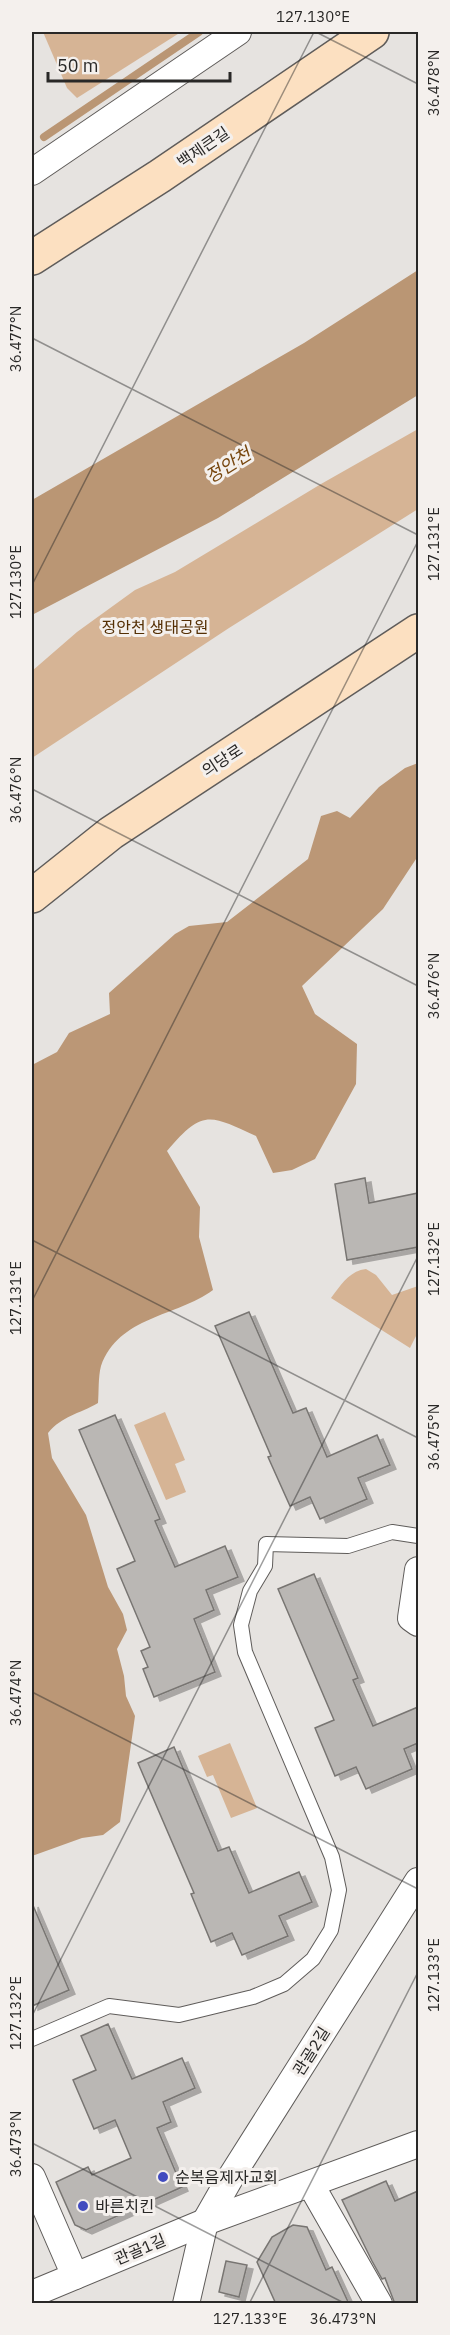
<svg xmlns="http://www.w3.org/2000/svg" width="450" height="2335" font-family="'IBM Plex Sans','Noto Sans KR',sans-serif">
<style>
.green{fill:#d6b495}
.forest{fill:#bb9776}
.water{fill:#ba9674}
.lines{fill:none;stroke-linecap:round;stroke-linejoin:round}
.stream{stroke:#ba9674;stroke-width:8}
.building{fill:#bab7b4;stroke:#787572;stroke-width:1.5;filter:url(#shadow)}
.lane-casing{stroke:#5f5c5a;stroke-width:16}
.street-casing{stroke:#5f5c5a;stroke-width:28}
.secondary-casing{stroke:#5f5c5a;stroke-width:36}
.lane{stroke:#fff;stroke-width:14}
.street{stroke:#fff;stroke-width:26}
.secondary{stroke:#fce0c1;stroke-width:33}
.ticks{fill:none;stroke:#292827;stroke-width:1.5;stroke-opacity:0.45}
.poi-dot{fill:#414bbf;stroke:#f4f0ed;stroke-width:2}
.labels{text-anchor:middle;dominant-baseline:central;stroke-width:6;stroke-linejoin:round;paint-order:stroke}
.street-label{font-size:16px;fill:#292827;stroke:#f4f0ed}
.park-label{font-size:16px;fill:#542f04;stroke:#f4f0ed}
.poi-label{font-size:16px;fill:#292827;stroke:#f4f0ed;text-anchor:start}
.water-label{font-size:18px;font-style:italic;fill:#78470f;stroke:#f4f0ed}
.neatline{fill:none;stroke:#292827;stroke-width:2}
.ticks-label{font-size:15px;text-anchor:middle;fill:#292827}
</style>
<defs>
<filter id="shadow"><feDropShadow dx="6" dy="4" stdDeviation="0" flood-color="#0004"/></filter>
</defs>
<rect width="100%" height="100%" fill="#e6e3e0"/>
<!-- green -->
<g class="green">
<path d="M43 32H181L77 98 67 88Z"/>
<path d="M418 429V509L229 628 32 758V671L77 632 135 590 175 572 321 484Z"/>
<path d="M366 1269 376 1275 392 1295 418 1286V1332L410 1348 331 1298C341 1285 349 1271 366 1269Z"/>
<path d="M165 1412 185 1460 175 1464 186 1492 166 1500 134 1425Z"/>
<path d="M230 1743 257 1808 231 1818 213 1775 207 1777 198 1756Z"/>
</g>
<!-- forest -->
<path class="forest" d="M418 763V856L383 909 302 986 315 1014 357 1044 356 1084 315 1159 292 1170 273 1173 256 1136C210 1115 203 1108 167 1151L200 1207 199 1237 213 1290C176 1317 119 1316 101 1366 98 1377 99 1392 98 1403 79 1414 62 1416 48 1433L52 1458 86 1515 108 1587 123 1614 127 1630 117 1649 124 1676 126 1696 135 1716 120 1822 103 1835 82 1838 32 1856V1065L57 1052 69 1033 110 1014 109 993 175 934 189 926 227 922 308 859 321 816 337 811 350 818 379 787 405 768Z"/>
<!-- water -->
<path class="water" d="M418 270V395L218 518 32 615V500L304 343Z"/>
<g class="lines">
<!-- stream -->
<path class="stream" d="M44 137 199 32"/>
</g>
<!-- building -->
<g class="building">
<path d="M365 1178 369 1203 418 1193V1247L347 1260 335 1184Z"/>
<path d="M249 1312 293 1413 306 1408 327 1457 377 1435 390 1465 358 1478 367 1499 320 1519 310 1497 290 1506 268 1457 271 1456 215 1326Z"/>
<path d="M115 1415 160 1519 155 1521 175 1567 225 1546 238 1577 206 1590 214 1610 194 1619 215 1672 154 1697 143 1669 148 1667 141 1651 150 1647 117 1569 135 1561 79 1430Z"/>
<path d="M314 1574 358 1678 353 1680 373 1726 418 1707V1743L404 1749 412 1769 366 1789 356 1767 335 1776 315 1728 334 1720 278 1589Z"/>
<path d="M174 1747 218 1851 229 1847 249 1893 299 1872 312 1902 279 1916 288 1936 242 1955 232 1933 211 1942 191 1894 194 1893 138 1763Z"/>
<path d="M32 1903 69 1990 32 2006Z"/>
<path d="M108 2024 132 2079 182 2058 195 2088 163 2102 171 2122 157 2128 182 2187 86 2230 75 2225 56 2182 88 2167 92 2175 131 2158 115 2120 94 2129 73 2080 96 2070 81 2036Z"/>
<path d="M386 2181 395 2201 418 2191V2304H395L385 2278 382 2279 372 2261 342 2200Z"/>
<path d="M293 2225 307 2227 326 2270 332 2267 349 2304H276L257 2262 272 2237Z"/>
<path d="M226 2261 247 2265 239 2297 219 2292Z"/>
</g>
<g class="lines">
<!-- lane casing -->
<g class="lane-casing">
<path id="lane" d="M32 2039 109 2006 179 2015 253 1997 284 1984 313 1959 331 1930 339 1890 332 1857 245 1652 241 1625 250 1591 265 1566 266 1544 348 1546 392 1532 418 1536"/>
</g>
<!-- street casing -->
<g class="street-casing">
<g id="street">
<path d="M32 172 238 32"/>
<path d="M418 1570 411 1618 418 1623"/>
<path d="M32 2177 75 2276"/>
<path d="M311 2185 379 2304"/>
<path d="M32 2294 205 2222 418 2144"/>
<path d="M186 2304 205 2222 229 2180 418 1881"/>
</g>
</g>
<!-- secondary casing -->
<g class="secondary-casing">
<g id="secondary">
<path d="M32 258 160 176 372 32"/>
<path d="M32 896 111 833 418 631"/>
</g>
</g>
<!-- lane -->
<use href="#lane" class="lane"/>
<!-- street -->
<use href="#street" class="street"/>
<!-- secondary -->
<use href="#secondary" class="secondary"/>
</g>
<!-- ticks -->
<path class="ticks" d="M316 32 418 84M32 338 418 535M32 585 314 32M32 789 418 986M32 1240 418 1438M32 1301 418 541M32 1692 418 1889M32 2016 418 1256M32 2143 346 2304M249 2304 418 1972"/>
<!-- markers -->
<g class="poi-dot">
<circle cx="163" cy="2177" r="6"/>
<circle cx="83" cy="2206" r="6"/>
</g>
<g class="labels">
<!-- street labels -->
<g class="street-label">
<text transform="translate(203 147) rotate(-34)">백제큰길</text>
<text transform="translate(222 760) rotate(-33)">의당로</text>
<text transform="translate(311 2051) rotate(-58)">관골2길</text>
<text transform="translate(140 2249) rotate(-23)">관골1길</text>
</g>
<!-- park labels -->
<g class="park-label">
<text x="155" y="627">정안천 생태공원</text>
</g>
<!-- poi labels -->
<g class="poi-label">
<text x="175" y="2177">순복음제자교회</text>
<text x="95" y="2206">바른치킨</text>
</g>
<!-- water labels -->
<g class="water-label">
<text transform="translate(228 465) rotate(-32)">정안천</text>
</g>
</g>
<!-- border -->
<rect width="450" height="2335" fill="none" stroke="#f4f0ed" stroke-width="66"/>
<!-- scale -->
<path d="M48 72v9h182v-9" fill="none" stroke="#292827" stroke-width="3"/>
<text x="57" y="72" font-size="18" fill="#292827" stroke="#f4f0ed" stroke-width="4.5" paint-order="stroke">50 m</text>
<rect x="33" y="33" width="384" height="2269" class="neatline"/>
<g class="ticks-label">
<text x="313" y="22">127.130°E</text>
<text transform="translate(434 83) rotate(-90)" y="5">36.478°N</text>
<text transform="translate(16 339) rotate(-90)" y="5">36.477°N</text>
<text transform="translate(434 544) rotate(-90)" y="5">127.131°E</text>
<text transform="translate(16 582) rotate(-90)" y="5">127.130°E</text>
<text transform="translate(16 790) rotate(-90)" y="5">36.476°N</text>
<text transform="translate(434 986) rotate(-90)" y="5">36.476°N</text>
<text transform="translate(434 1259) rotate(-90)" y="5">127.132°E</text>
<text transform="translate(16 1298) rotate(-90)" y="5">127.131°E</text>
<text transform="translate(434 1437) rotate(-90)" y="5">36.475°N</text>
<text transform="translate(16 1693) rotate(-90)" y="5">36.474°N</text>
<text transform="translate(434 1975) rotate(-90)" y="5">127.133°E</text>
<text transform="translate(16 2013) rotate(-90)" y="5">127.132°E</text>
<text transform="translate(16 2144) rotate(-90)" y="5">36.473°N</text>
<text x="250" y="2324">127.133°E</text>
<text x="343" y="2324">36.473°N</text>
</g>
</svg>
